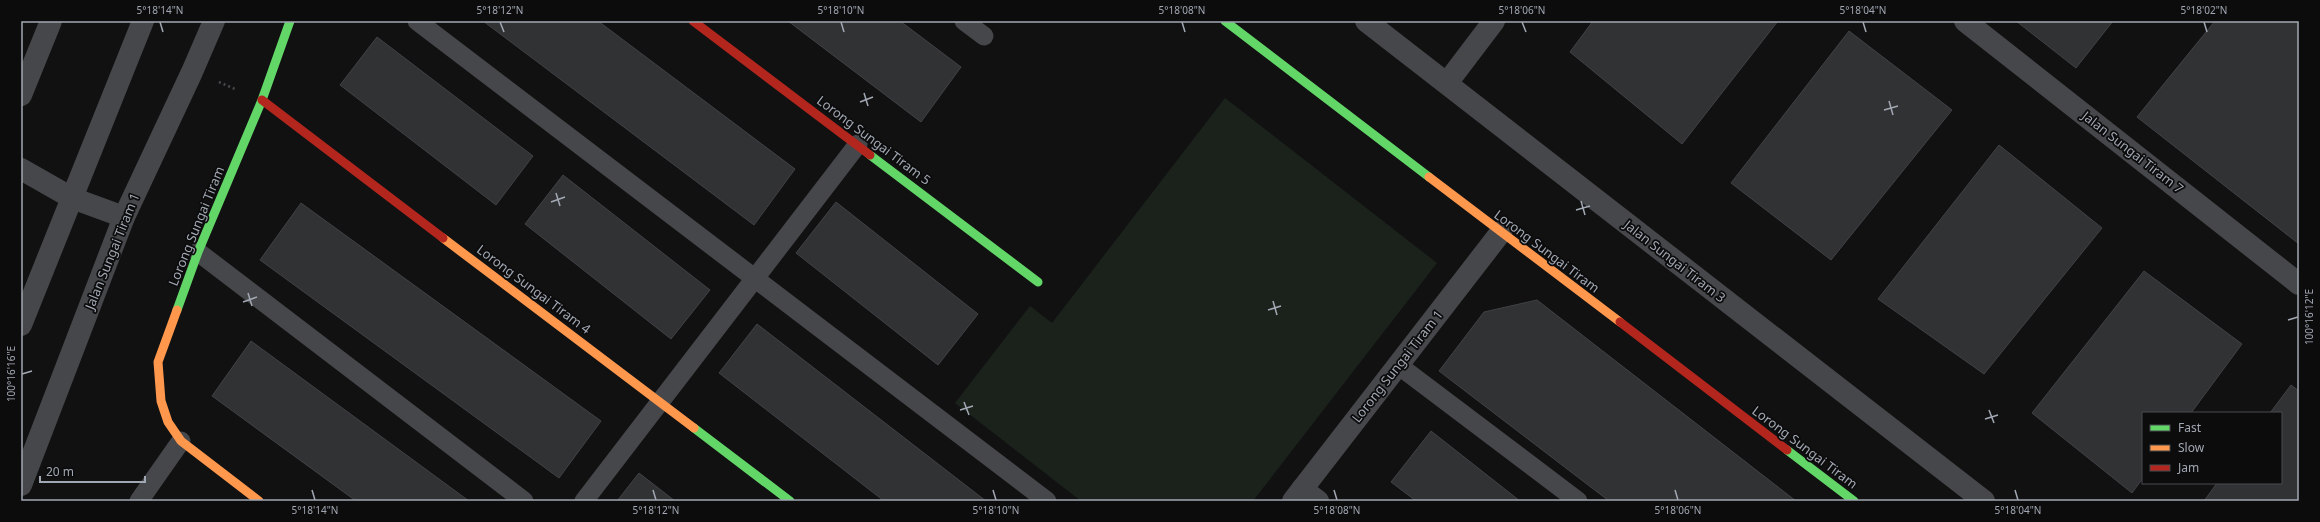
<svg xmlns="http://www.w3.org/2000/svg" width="2320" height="522" font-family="'Noto Sans',sans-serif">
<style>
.green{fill:#1b221c}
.building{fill:#313234;stroke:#404246}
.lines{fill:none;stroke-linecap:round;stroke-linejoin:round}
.path{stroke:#47494c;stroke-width:2.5;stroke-dasharray:2 3;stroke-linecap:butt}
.lane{stroke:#46474a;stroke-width:19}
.street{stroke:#46474a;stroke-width:22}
.fast{stroke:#63d668;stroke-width:9}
.slow{stroke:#ff974d;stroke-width:9}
.jam{stroke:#b3261e;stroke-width:9}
.ticks{fill:none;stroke:#a2a8b3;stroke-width:1.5}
.labels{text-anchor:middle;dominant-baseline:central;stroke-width:3.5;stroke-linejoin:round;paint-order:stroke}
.street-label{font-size:13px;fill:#a2a8b3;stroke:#0c0c0d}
.neatline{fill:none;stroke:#a2a8b3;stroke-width:1.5}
.ticks-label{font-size:10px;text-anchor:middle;fill:#a2a8b3}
</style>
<rect width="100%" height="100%" fill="#111112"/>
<!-- green -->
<path class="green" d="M1225 98 1437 263 1253 501H1081L955 403 1030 306 1052 323Z"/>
<!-- building -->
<g class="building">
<path d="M483 21H598L795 169 754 225Z"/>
<path d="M788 21H900L961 67 921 122Z"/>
<path d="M1593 21H1778L1682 144 1570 52Z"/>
<path d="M2016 21H2113L2076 68Z"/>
<path d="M2215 21H2299V244L2137 117Z"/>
<path d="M1849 31 1952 110 1831 260 1731 183Z"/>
<path d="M377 37 533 156 496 205 340 85Z"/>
<path d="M1999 145 2102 228 1984 374 1878 299Z"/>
<path d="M563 175 710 290 671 339 525 224Z"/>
<path d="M836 202 978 314 938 365 796 253Z"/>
<path d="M301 203 601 421 559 478 260 260Z"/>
<path d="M2144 271 2242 344 2191 413H2143V478L2132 493 2032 413Z"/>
<path d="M1537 300 1796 501H1609L1439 371 1484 312Z"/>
<path d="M757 324 986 501H884L719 373Z"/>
<path d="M251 341 469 501H356L212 396Z"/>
<path d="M2291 385 2299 391V501H2204L2217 483H2281V413H2270Z"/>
<path d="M1431 431 1520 501H1416L1391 482Z"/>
<path d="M639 473 675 501H617Z"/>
</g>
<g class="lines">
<!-- path -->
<path class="path" d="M219 82 235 89"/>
<!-- lane -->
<g class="lane">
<path d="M417 21 1047 501"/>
<path d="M964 21 984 36"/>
<path d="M198 252 524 501"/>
<path d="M1398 365 1578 501"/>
<path d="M139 501 181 441"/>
<path d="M584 501 858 144"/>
</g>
<!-- street -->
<g class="street">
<path d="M1366 21 1984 501"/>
<path d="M1965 21 2299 284"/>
<path d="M1447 83 1494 21"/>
<path d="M21 95 51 21"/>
<path d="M21 169 72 198 124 217"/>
<path d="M21 325 143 21"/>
<path d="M21 485 124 217 192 72 214 21"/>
<path d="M1302 489 1318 501"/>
<path d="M1293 501 1501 232"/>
</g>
<!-- fast -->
<g class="fast">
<path d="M1225 21 1429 177"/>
<path d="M870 155 1038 282"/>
<path d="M177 310 198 252 262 100 290 21"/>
<path d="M694 428 790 501"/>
<path d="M1787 450 1854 501"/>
</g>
<!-- slow -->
<g class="slow">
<path d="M1429 177 1620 322"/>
<path d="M443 238 694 428"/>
<path d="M177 310 158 362 161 401 168 422 181 441 259 501"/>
</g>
<!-- jam -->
<g class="jam">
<path d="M693 21 870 155"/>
<path d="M262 100 443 238"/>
<path d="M1620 322 1787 450"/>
</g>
</g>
<!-- ticks -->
<path class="ticks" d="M160 22 163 32M500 22 504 32M841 22 844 32M1182 22 1185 32M1522 22 1526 32M1863 22 1866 32M2204 22 2207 32M864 93 868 106M1889 101 1893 115M860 102 873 97M1884 110 1898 106M556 193 560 206M1581 201 1585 215M551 202 565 197M1576 210 1590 206M248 293 252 306M1273 301 1277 315M243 302 257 297M1268 310 1281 306M2288 320 2298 317M22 374 32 371M964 402 969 415M960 410 973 406M1989 410 1994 423M1985 419 1998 415M312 490 315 500M653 490 656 500M993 490 996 500M1334 490 1337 500M1675 490 1678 500M2015 490 2018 500"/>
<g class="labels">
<!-- street labels -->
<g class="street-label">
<text transform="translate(874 140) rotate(37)">Lorong Sungai Tiram 5</text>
<text transform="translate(2133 152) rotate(38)">Jalan Sungai Tiram 7</text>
<text transform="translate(196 226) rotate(-68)">Lorong Sungai Tiram</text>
<text transform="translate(112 251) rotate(-68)">Jalan Sungai Tiram 1</text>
<text transform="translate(1547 251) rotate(37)">Lorong Sungai Tiram</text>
<text transform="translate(1675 261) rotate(38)">Jalan Sungai Tiram 3</text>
<text transform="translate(534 289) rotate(37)">Lorong Sungai Tiram 4</text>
<text transform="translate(1397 366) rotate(-52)">Lorong Sungai Tiram 1</text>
<text transform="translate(1805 447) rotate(37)">Lorong Sungai Tiram</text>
</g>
</g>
<!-- border -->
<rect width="2320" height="522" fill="none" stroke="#0c0c0d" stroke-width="44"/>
<!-- legend -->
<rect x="2142" y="412" width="140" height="72" fill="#0c0c0d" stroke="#484a4f"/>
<rect x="2150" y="425" width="20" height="6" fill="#63d668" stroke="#484a4f"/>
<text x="2178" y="432" font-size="12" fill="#a2a8b3">Fast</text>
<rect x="2150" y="445" width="20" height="6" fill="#ff974d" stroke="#484a4f"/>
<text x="2178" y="452" font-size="12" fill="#a2a8b3">Slow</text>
<rect x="2150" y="465" width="20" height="6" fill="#b3261e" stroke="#484a4f"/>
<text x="2178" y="472" font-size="12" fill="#a2a8b3">Jam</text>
<!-- scale -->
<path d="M40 476v6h105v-6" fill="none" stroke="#a2a8b3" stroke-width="2"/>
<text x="46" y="476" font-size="12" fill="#a2a8b3" stroke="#0c0c0d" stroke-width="3" paint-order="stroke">20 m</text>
<rect x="22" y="22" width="2276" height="478" class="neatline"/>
<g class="ticks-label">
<text x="160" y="14">5°18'14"N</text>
<text x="500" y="14">5°18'12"N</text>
<text x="841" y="14">5°18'10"N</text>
<text x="1182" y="14">5°18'08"N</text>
<text x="1522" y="14">5°18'06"N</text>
<text x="1863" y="14">5°18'04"N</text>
<text x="2204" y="14">5°18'02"N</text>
<text transform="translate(2309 317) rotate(-90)" y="4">100°16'12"E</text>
<text transform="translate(11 374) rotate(-90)" y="4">100°16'16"E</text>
<text x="315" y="514">5°18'14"N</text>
<text x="656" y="514">5°18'12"N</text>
<text x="996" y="514">5°18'10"N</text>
<text x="1337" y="514">5°18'08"N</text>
<text x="1678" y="514">5°18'06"N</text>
<text x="2018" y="514">5°18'04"N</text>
</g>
</svg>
